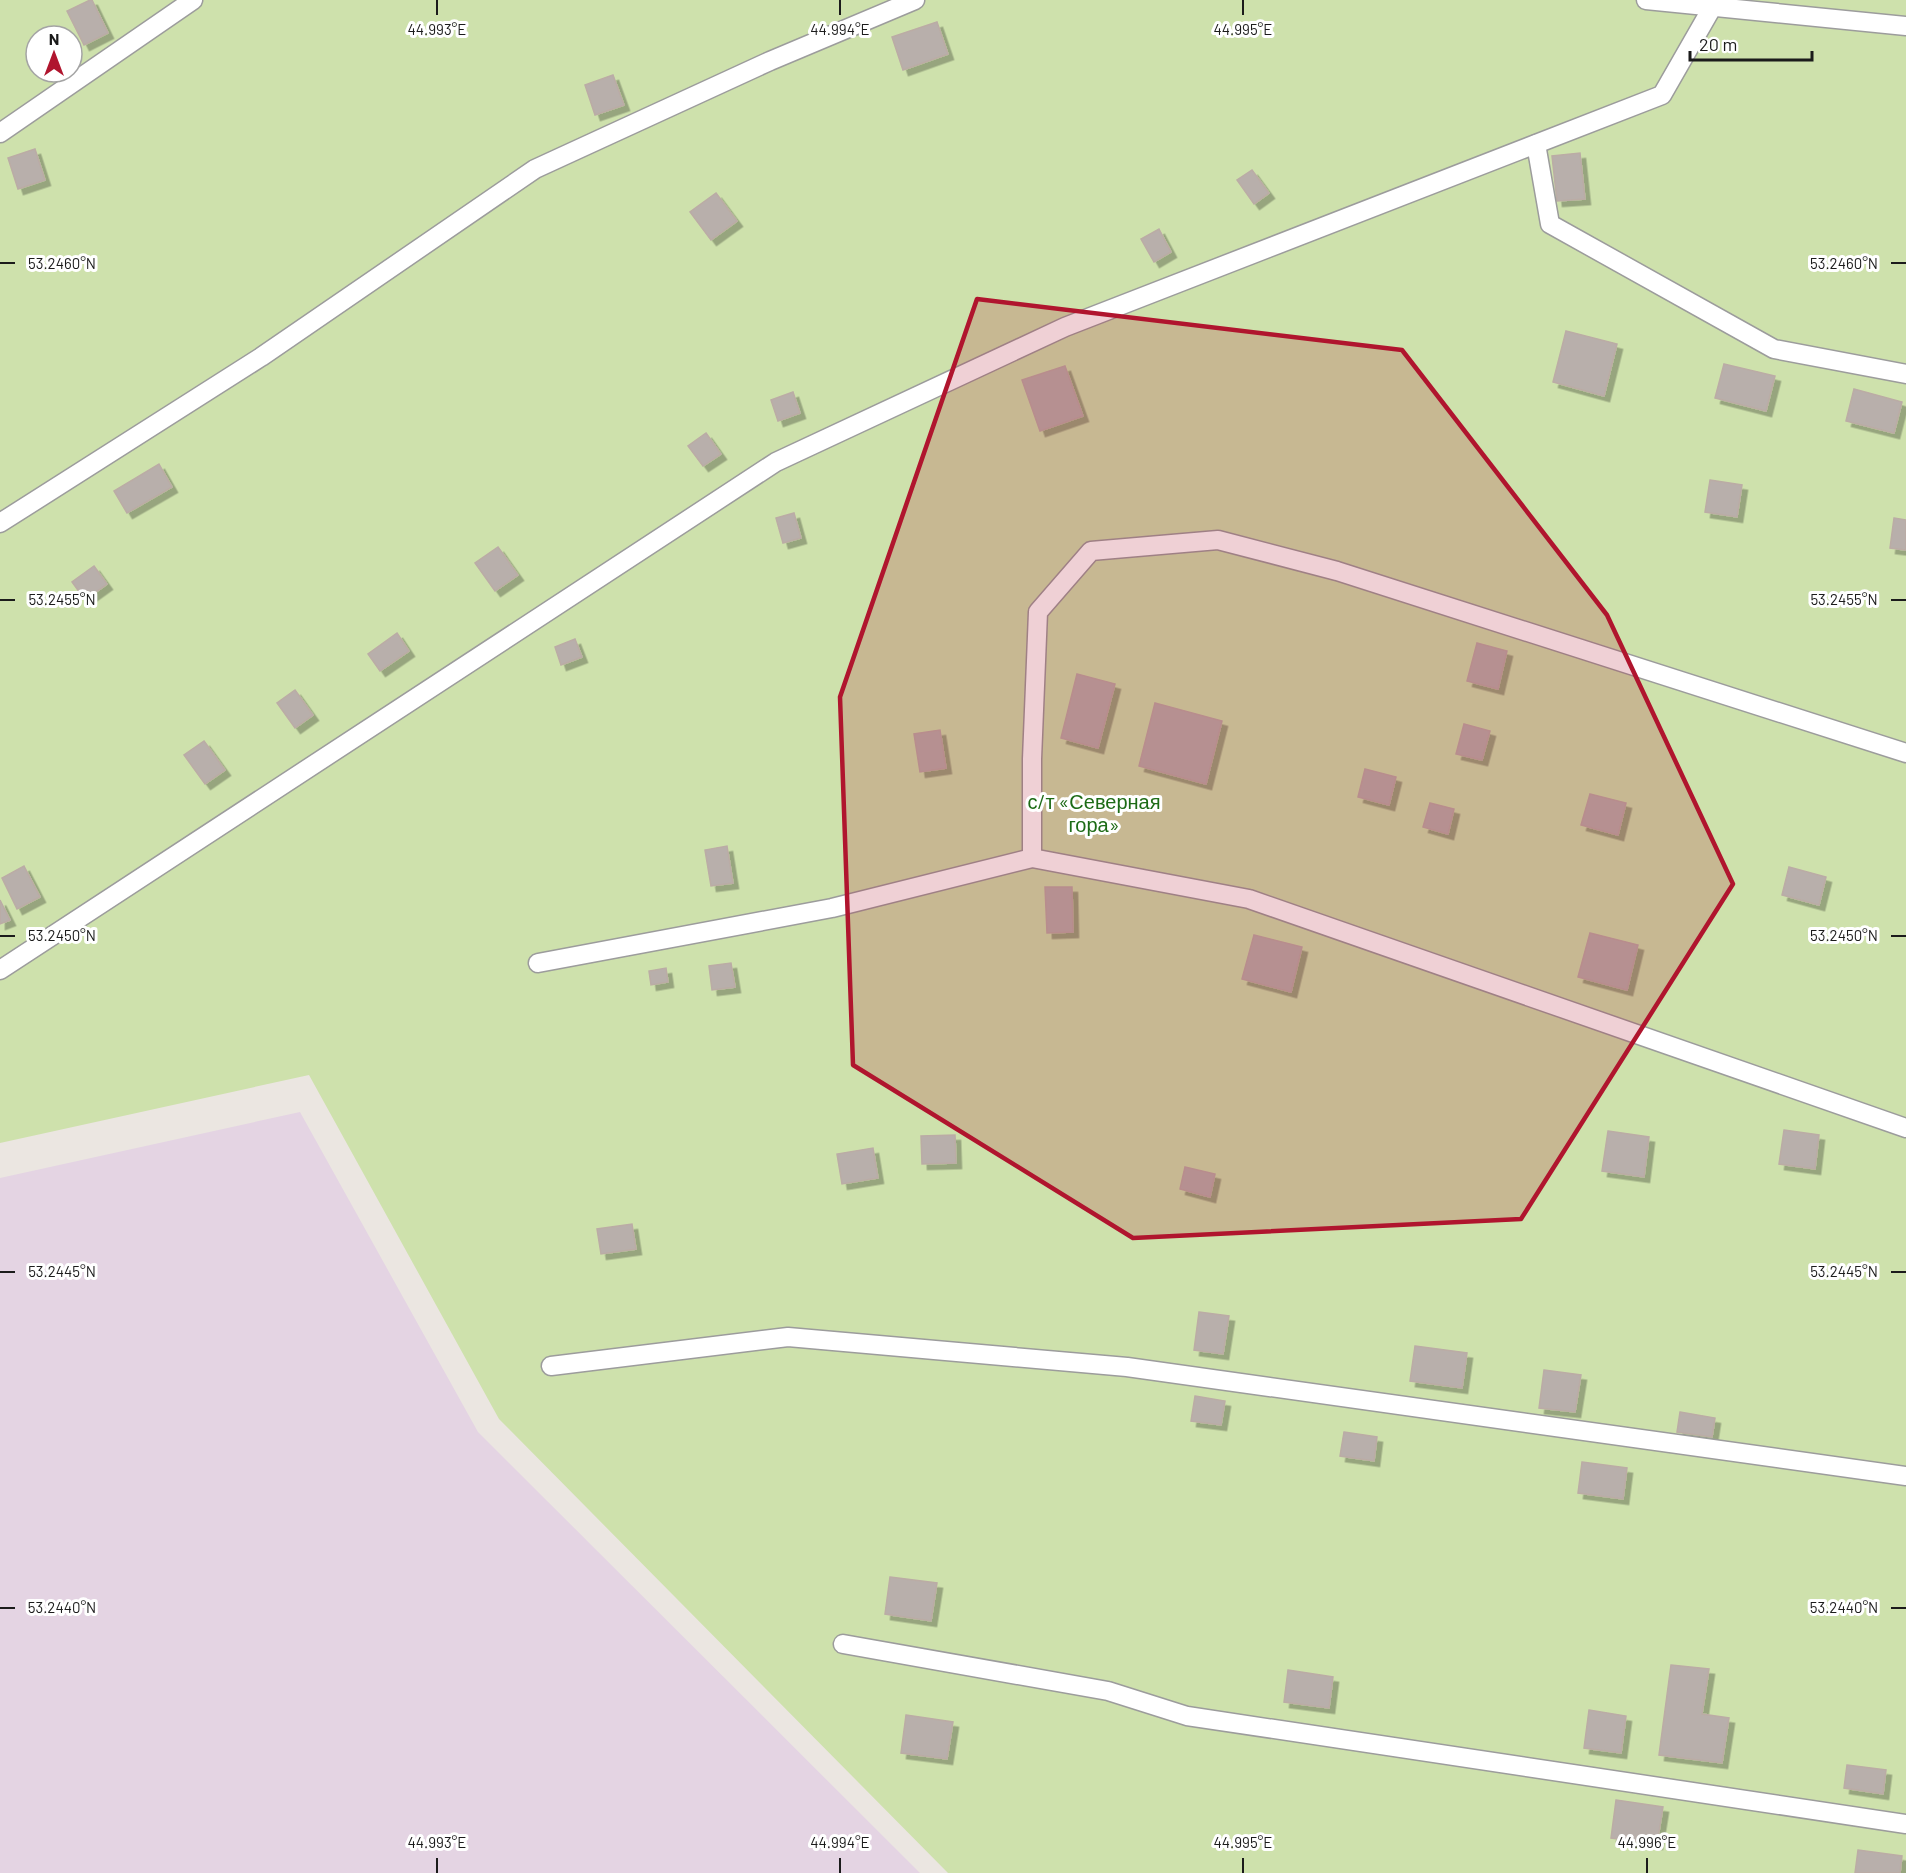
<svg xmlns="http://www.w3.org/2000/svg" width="1906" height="1873" font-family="Barlow,sans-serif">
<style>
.industrial{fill:#e4d4e3}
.grass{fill:#cee1ac;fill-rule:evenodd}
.building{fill:#b8afab;stroke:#bbaca5;stroke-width:1.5;filter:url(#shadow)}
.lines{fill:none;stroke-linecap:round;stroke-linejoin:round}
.service-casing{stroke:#9c9c9c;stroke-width:21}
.service{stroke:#fff;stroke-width:18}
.marked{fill:#b0152e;fill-opacity:0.2;stroke:#b0152e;stroke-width:4.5;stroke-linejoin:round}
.ticks{fill:none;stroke:#1b1b1b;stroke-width:2}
.labels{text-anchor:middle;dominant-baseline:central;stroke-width:6;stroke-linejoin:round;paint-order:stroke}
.park-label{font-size:20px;fill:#1d6b16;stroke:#fff}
.ticks-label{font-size:15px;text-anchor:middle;fill:#1b1b1b;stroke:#fff;stroke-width:6;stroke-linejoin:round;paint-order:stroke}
</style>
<defs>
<filter id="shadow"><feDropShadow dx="5.5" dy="5.5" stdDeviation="0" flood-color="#0004"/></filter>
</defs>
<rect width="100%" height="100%" fill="#ebe6e1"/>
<!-- industrial -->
<path class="industrial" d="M300 1112 478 1432 920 1873H0V1178Z"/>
<!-- grass -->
<path class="grass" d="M0 0H1906V1873H948L499 1419 309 1075 0 1143ZM36 36H72V72H36Z"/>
<!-- building -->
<g class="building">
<path d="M90 0H92L108 33 84 45 67 11Z"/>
<path d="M937 22 948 54 903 70 892 37Z"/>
<path d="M613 75 624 105 595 115 585 85Z"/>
<path d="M35 149 45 180 18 189 8 158Z"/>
<path d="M1580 153 1585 199 1557 201 1552 156Z"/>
<path d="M1252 170 1269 193 1254 204 1237 180Z"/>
<path d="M716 193 737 221 711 240 690 212Z"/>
<path d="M1159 229 1171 252 1154 262 1141 239Z"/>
<path d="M1566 331 1617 344 1604 396 1553 382Z"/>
<path d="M1724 364 1775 376 1766 411 1715 398Z"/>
<path d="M1065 366 1083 416 1040 431 1022 380Z"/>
<path d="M1854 389 1902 402 1894 433 1846 421Z"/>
<path d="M793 392 800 413 778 421 771 400Z"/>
<path d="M706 433 721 454 703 466 688 446Z"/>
<path d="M159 464 172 487 127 513 114 491Z"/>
<path d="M1710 480 1742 485 1737 517 1705 512Z"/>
<path d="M794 513 801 538 783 543 776 518Z"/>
<path d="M1894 518 1906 520V550L1890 548Z"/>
<path d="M498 547 518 575 495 591 475 563Z"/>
<path d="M94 566 107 584 85 600 72 582Z"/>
<path d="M397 633 409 651 380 671 368 654Z"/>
<path d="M575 639 582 657 561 665 555 647Z"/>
<path d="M1477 643 1507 651 1498 689 1467 681Z"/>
<path d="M1077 674 1115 684 1098 748 1061 738Z"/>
<path d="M295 690 313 715 295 728 277 703Z"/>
<path d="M1155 703 1222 721 1206 784 1139 766Z"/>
<path d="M1464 724 1490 731 1482 760 1456 754Z"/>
<path d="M940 730 946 768 920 772 914 734Z"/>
<path d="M204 741 225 770 205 784 184 755Z"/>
<path d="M1365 769 1396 777 1389 805 1358 797Z"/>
<path d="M1590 794 1626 803 1618 835 1581 825Z"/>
<path d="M1430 803 1454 809 1448 834 1423 827Z"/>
<path d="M727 846 733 883 711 886 705 850Z"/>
<path d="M24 866 40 897 17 909 2 878Z"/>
<path d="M1789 867 1826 877 1819 905 1782 895Z"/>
<path d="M1045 887H1072L1073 932 1047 933Z"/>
<path d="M0 900 10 920 0 924Z"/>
<path d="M1590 933 1638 945 1627 990 1578 977Z"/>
<path d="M1254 935 1302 947 1291 992 1242 979Z"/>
<path d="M731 963 735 987 712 990 709 966Z"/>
<path d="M666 968 668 982 651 985 649 971Z"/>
<path d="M1784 1130 1819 1135 1815 1169 1779 1164Z"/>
<path d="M1608 1131 1649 1137 1644 1177 1602 1171Z"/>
<path d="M955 1135 956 1163 922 1164 921 1136Z"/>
<path d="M873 1148 878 1178 842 1184 837 1154Z"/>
<path d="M1185 1167 1215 1174 1210 1197 1180 1189Z"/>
<path d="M632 1224 636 1249 601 1254 597 1229Z"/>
<path d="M1199 1312 1229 1316 1223 1354 1194 1350Z"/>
<path d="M1415 1346 1467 1353 1462 1388 1410 1381Z"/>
<path d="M1544 1370 1581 1375 1575 1412 1539 1408Z"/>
<path d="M1195 1396 1225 1401 1221 1425 1191 1421Z"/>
<path d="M1680 1412 1715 1418 1712 1437 1677 1432Z"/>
<path d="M1344 1432 1377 1437 1374 1461 1340 1456Z"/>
<path d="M1582 1462 1627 1468 1623 1499 1578 1493Z"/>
<path d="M890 1577 937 1583 931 1621 885 1614Z"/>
<path d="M1671 1665 1709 1669 1702 1714 1729 1718 1722 1763 1659 1755Z"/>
<path d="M1288 1670 1333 1677 1329 1708 1284 1702Z"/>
<path d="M1589 1710 1626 1716 1621 1753 1584 1748Z"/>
<path d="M906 1715 953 1722 947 1759 901 1753Z"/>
<path d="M1847 1765 1886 1770 1883 1794 1844 1788Z"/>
<path d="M1616 1800 1663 1807 1657 1844 1611 1838Z"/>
<path d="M1858 1850 1902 1856 1900 1873H1855Z"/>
</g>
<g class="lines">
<!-- service casing -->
<g class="service-casing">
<g id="service">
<path d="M1646 0 1906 26"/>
<path d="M0 133 193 0"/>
<path d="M1536 144 1550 224 1774 349 1906 374"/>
<path d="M0 523 261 357 535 169 770 61 915 0"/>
<path d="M1032 858V759L1038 612 1091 551 1218 540 1337 571 1906 753"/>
<path d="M538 963 832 908 1032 858 1249 899 1906 1128"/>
<path d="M0 970 776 462 1065 327 1662 95 1713 6"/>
<path d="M551 1366 788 1337 1127 1367 1906 1476"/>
<path d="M843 1644 1108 1691 1187 1716 1906 1824"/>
</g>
</g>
<!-- service -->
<use href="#service" class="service"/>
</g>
<!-- marked area -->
<path class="marked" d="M977 299 1402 350 1607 615 1733 884 1521 1219 1133 1238 853 1065 840 697Z"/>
<!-- ticks -->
<path class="ticks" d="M437 0V15M840 0V15M1243 0V15M0 263H15M1891 263H1906M0 600H15M1891 600H1906M0 936H15M1891 936H1906M0 1272H15M1891 1272H1906M0 1608H15M1891 1608H1906M437 1858V1873M840 1858V1873M1243 1858V1873M1647 1858V1873"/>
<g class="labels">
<!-- park labels -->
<g class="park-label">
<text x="1094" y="801">с/т «Северная<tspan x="1094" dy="23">гора»</tspan></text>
</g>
</g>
<g class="ticks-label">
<text x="437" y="35">44.993°E</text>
<text x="840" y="35">44.994°E</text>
<text x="1243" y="35">44.995°E</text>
<text x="62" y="269">53.2460°N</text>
<text x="1844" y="269">53.2460°N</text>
<text x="62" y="605">53.2455°N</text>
<text x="1844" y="605">53.2455°N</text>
<text x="62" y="941">53.2450°N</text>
<text x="1844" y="941">53.2450°N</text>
<text x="62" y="1277">53.2445°N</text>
<text x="1844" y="1277">53.2445°N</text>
<text x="62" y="1613">53.2440°N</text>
<text x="1844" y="1613">53.2440°N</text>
<text x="437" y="1848">44.993°E</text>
<text x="840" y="1848">44.994°E</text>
<text x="1243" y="1848">44.995°E</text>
<text x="1647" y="1848">44.996°E</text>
</g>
<!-- north arrow -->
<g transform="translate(54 54)"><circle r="28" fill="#ffffff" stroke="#a4a4a4" stroke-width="1.5"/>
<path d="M0-4.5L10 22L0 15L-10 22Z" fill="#b0152e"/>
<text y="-9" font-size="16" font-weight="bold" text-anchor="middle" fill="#1b1b1b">N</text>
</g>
<!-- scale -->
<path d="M1690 51v9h122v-9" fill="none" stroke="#1b1b1b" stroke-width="3"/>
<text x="1699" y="51" font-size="18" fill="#1b1b1b" stroke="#ffffff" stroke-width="4.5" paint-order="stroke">20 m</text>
</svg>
